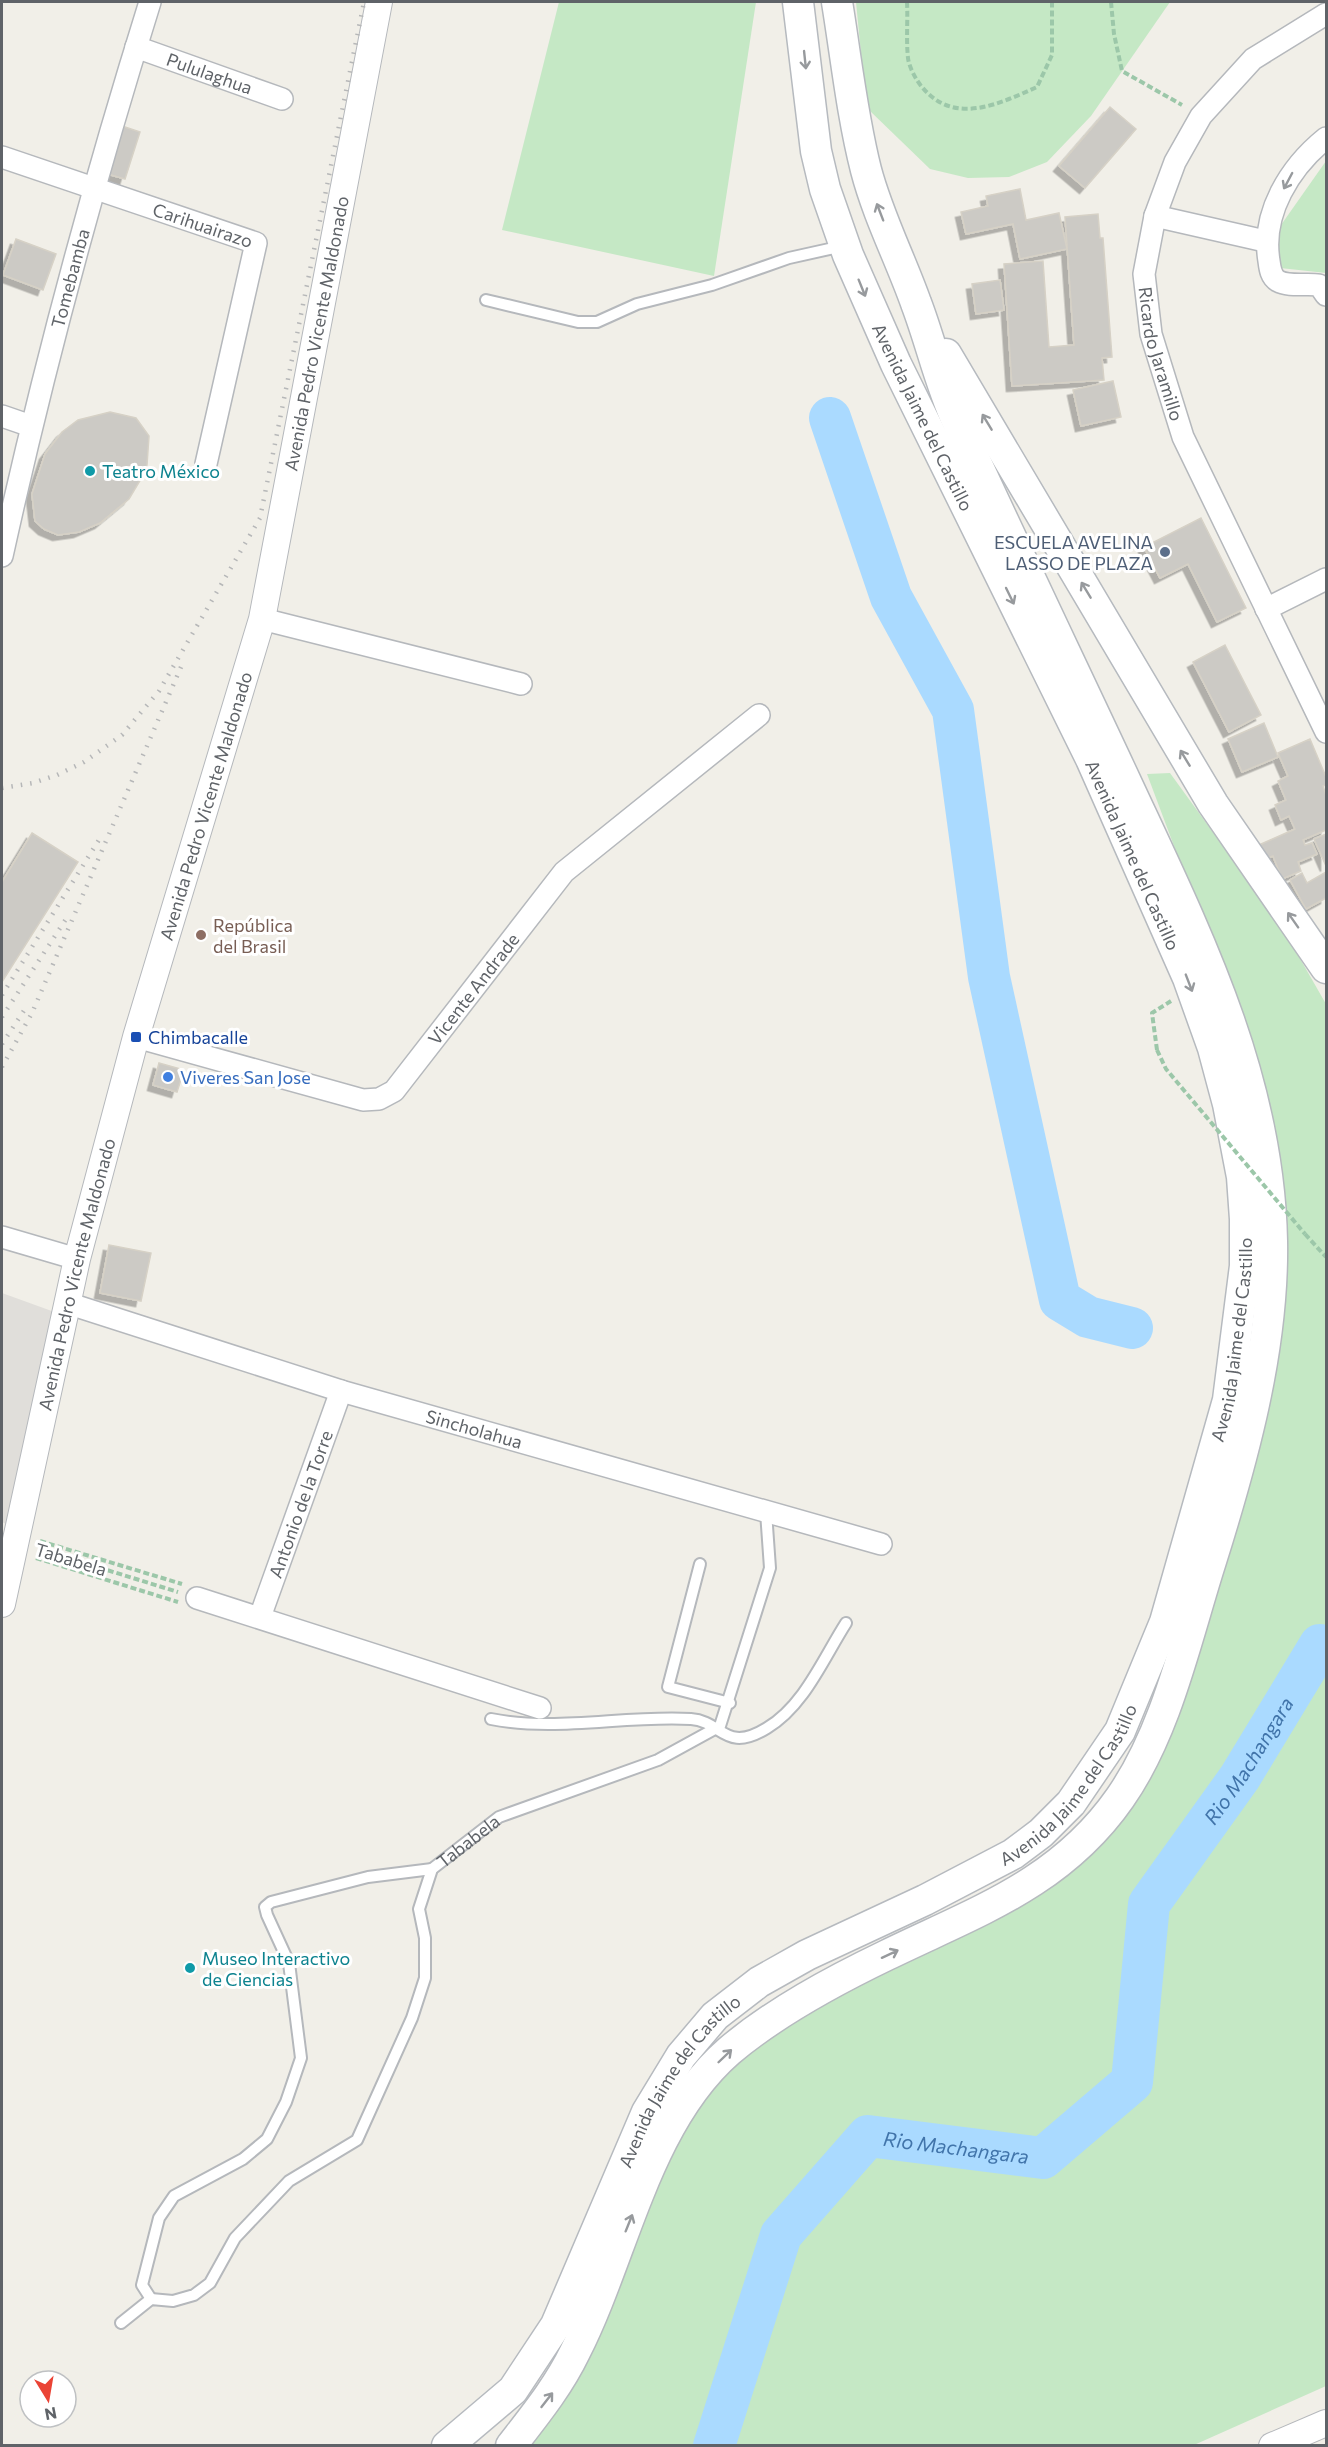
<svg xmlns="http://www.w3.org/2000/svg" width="1328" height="2447" font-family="Commissioner,sans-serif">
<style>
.industrial{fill:#e0deda}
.green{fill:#c5e8c5}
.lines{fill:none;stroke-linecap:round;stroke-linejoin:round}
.river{stroke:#aadaff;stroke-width:42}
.building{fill:#cccac5;stroke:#d6d1c6;stroke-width:1.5;filter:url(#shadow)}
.service-casing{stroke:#b5b8bc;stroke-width:14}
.minor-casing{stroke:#b5b8bc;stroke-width:24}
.tertiary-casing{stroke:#b5b8bc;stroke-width:28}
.secondary-casing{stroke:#b6babf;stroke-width:33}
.path{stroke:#9cc7a9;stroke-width:4;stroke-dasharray:6 3;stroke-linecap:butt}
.service{stroke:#fff;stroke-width:10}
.minor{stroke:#fff;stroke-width:21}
.tertiary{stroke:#fff;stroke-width:26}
.secondary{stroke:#fff;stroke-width:30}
.rail{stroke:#b6b7b8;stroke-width:4.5;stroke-dasharray:1.5 8;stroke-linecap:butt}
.path-bridge{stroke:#9cc7a9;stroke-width:4;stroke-dasharray:6 3;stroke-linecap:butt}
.oneway{stroke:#979a9d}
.culture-dot{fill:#0f9aa8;stroke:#fff;stroke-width:2}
.service-dot{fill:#5c6f8a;stroke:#fff;stroke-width:2}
.education-dot{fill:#8d6e63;stroke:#fff;stroke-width:2}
.transit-dot{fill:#1a4fb4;stroke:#fff;stroke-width:2}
.shop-dot{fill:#3f7fe0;stroke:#fff;stroke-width:2}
.labels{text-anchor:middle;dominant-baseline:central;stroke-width:6;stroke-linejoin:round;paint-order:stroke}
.street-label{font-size:18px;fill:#5f6368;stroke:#fff}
.culture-label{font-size:18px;fill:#0d838f;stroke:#fff;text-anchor:start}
.service-label{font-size:18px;fill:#4e5e75;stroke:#fff;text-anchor:end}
.education-label{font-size:18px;fill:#785e54;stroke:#fff;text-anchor:start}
.transit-label{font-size:18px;fill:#164399;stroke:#fff;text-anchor:start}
.shop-label{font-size:18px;fill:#366cbe;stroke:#fff;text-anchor:start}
.water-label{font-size:20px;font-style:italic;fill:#4174aa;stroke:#fff}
</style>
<defs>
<filter id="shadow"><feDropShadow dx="-5.5" dy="5.5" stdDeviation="0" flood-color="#0004"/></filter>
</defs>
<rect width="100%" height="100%" fill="#f1efe8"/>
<!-- industrial -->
<path class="industrial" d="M2 1293 60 1314 10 1526 2 1522Z"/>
<!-- green -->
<g class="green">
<path d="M559 2H756L714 276 502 230Z"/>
<path d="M856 2H1170L1091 116 1047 162 1009 177 968 178 930 169 870 111 863 74Z"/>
<path d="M1326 161V273L1271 267 1281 225Z"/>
<path d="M1170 773 1283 929 1326 1004V2386L1194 2445 517 2446 665 2145 731 2056 870 1974 1041 1892 1175 1712 1255 1062 1147 774Z"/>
</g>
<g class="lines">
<!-- river -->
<g class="river">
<path d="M830 418 891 597 953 710 989 977 1060 1300 1088 1317 1132 1328"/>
<path id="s1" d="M714 2446 781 2235 868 2136 1043 2158 1132 2082 1149 1904 1240 1777 1320 1645"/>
</g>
</g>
<!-- building -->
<g class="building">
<path d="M1110 107 1136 129 1085 188 1059 166Z"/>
<path d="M119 125 140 132 125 179 104 173Z"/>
<path d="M1020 189 1026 220 1059 213 1067 249 1020 259 1013 224 966 234 961 212 988 206 986 196Z"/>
<path d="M1098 214 1100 238H1103L1112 357 1102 358 1104 380 1012 386 1004 264 1043 261 1049 347 1074 345 1065 217Z"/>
<path d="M16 239 56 254 43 290 3 275Z"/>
<path d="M1000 280 1004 310 976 314 972 284Z"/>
<path d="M1113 381 1121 417 1081 426 1073 390Z"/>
<path d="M110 412 136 418 149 436 147 465 141 479 129 499 100 523 79 532 58 535 44 529 35 521 32 494 45 454 62 432 78 420Z"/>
<path d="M1201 518 1246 608 1217 622 1188 564 1160 578 1144 547Z"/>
<path d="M1225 645 1261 715 1229 732 1193 662Z"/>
<path d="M1264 723 1278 757 1242 772 1228 739Z"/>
<path d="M1310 739 1326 777V785L1323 786 1326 795V830L1303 840 1305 845 1312 843 1317 854 1298 862 1301 871 1282 879 1273 856 1265 859 1259 845 1295 829 1289 816 1281 820 1275 805 1286 800 1278 781 1288 776 1278 753Z"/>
<path d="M32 833 78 862 2 982V882Z"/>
<path d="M1326 834V866L1314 839Z"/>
<path d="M1326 872V898L1306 909 1290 880 1302 873 1307 883Z"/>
<path d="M159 1063 184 1070 177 1092 153 1085Z"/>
<path d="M109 1245 151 1253 141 1301 100 1293Z"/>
</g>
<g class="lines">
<!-- service casing -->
<g class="service-casing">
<g id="service">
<path d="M486 300 578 322H597L637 304 712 285 789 258 843 246"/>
<path d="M700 1564 668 1687 730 1703"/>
<path d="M491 1719C557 1732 624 1715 691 1719 722 1721 725 1754 767 1728 804 1706 823 1659 846 1623"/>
<path d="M151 2299 142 2285 159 2218 174 2196 243 2159 267 2139 286 2102 301 2058 289 1963 267 1915 265 1907 271 1902 368 1877 432 1869"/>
<path id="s2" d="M121 2323 151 2299 173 2301 194 2295 210 2283 235 2238 289 2181 357 2140 412 2018 425 1978V1938L419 1909 432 1869 499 1817 658 1760 720 1726 770 1568 766 1512"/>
</g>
</g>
<!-- minor casing -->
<g class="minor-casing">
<g id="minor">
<path id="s3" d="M1326 14 1253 59 1201 116 1175 162 1155 216 1144 274 1151 334 1183 437 1326 732"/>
<path id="s4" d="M136 47 282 99"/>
<path d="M1326 138C1290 167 1261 213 1269 261 1270 269 1271 277 1278 281 1289 287 1307 283 1319 285L1326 295"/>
<path id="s5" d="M2 157 256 243 206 464"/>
<path d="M1155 216 1265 241"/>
<path d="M2 416 31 426"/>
<path id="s6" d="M2 556C43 370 93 184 150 2"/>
<path d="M1266 609 1326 579"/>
<path d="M262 619 521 684"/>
<path id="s7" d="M136 1037 363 1100 379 1099 394 1091 564 872 759 715"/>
<path d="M2 1237 77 1259"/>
<path id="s8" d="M70 1304 341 1391 881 1544"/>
<path d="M197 1598 540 1708"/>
<path id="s9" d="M260 1617 341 1391"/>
</g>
</g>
<!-- tertiary casing -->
<g class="tertiary-casing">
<g id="tertiary">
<path id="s10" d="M2 1604 77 1259 136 1037 262 619 379 2"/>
<path d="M1272 2446 1326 2423"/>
</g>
</g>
<!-- secondary casing -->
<g class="secondary-casing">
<g id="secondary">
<path d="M946 354 1213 804 1326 968"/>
<path id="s11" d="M447 2446 513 2390 556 2325 647 2112 681 2056 715 2016 759 1982 807 1955 925 1900 1013 1854 1041 1833 1071 1803 1120 1731 1165 1622 1228 1400 1245 1266V1219L1242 1177 1228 1104 1213 1048 1188 978 1091 759 896 364 848 255 825 189 816 151 798 2"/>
<path d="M511 2446C535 2415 558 2387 575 2352 624 2256 645 2124 729 2051 775 2012 833 1981 887 1955 975 1912 1060 1884 1120 1798 1167 1731 1186 1639 1211 1561 1243 1459 1274 1348 1272 1241 1269 1076 1195 930 1127 784 1071 664 1013 544 958 423 940 385 931 342 916 303 900 258 878 216 866 170 852 115 846 57 837 2"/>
</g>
</g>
<!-- path -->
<g class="path">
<path d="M907 2C908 20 906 39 908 58 909 67 916 80 922 87 954 126 999 104 1037 87L1052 55V2"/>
<path d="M1111 2 1114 34 1122 71 1182 105"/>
<path d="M1157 1050 1152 1013 1171 1001"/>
<path d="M1305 1234 1326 1257"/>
<path d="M40 1541 182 1584"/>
<path d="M39 1549 178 1592"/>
<path d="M36 1558 178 1602"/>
</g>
<!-- service -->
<use href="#service" class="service"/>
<!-- minor -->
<use href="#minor" class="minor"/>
<!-- tertiary -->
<use href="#tertiary" class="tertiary"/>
<!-- secondary -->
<use href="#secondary" class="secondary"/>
<!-- rail -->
<g class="rail">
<path d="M2 788 33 783 57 775 84 762 122 735 159 691 260 518 364 2"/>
<path d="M2 995 102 835"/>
<path d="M2 1017 68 916"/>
<path d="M2 1044 27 1006"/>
<path d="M2 1067 32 1013 181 667"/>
</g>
<!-- path-bridge -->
<path class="path-bridge" d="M1157 1050 1166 1069 1305 1234"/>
</g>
<!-- one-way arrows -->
<defs><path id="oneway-shaft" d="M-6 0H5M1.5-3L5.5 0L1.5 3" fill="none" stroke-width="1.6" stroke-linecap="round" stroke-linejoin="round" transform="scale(1.5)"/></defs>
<g class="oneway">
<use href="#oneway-shaft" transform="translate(805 60) rotate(84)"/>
<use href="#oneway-shaft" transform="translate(1288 181) rotate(118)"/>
<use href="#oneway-shaft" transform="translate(880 212) rotate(-111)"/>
<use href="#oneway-shaft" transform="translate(862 288) rotate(68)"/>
<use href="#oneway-shaft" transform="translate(987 422) rotate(-121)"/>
<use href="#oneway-shaft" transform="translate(1086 590) rotate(-121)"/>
<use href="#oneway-shaft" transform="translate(1010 596) rotate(64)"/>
<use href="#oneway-shaft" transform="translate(1185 758) rotate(-121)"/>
<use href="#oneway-shaft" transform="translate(1293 920) rotate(-125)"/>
<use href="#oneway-shaft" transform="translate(1189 983) rotate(69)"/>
<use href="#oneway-shaft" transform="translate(890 1954) rotate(-25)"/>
<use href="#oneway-shaft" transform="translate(725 2056) rotate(-44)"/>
<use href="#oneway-shaft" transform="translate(629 2223) rotate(-68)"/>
<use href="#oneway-shaft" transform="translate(547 2400) rotate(-52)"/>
</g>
<!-- markers -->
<g class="culture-dot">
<circle cx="90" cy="471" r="6"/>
<circle cx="190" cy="1968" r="6"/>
</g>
<circle class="service-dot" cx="1165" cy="552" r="6"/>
<circle class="education-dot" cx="201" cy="935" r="6"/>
<rect class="transit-dot" x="130" y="1031" width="12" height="12" rx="3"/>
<circle class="shop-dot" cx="168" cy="1077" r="6"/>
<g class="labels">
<!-- street labels -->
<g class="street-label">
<text stroke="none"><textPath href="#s4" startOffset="78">Pululaghua</textPath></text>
<text stroke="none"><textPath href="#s5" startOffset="212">Carihuairazo</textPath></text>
<text stroke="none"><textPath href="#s6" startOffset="286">Tomebamba</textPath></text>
<text stroke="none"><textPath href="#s10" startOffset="1310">Avenida Pedro Vicente Maldonado</textPath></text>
<text stroke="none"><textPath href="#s3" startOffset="414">Ricardo Jaramillo</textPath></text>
<text transform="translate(923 417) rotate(64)">Avenida Jaime del Castillo</text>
<text stroke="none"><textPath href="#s10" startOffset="824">Avenida Pedro Vicente Maldonado</textPath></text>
<text transform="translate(1133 855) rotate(66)">Avenida Jaime del Castillo</text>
<text stroke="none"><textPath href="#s7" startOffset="398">Vicente Andrade</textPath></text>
<text stroke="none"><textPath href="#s10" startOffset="338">Avenida Pedro Vicente Maldonado</textPath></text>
<text stroke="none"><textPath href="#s11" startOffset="1428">Avenida Jaime del Castillo</textPath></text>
<text stroke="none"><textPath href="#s8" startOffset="423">Sincholahua</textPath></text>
<text stroke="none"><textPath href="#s9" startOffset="120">Antonio de la Torre</textPath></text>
<text transform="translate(71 1559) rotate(17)">Tababela</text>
<text stroke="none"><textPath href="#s11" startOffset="944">Avenida Jaime del Castillo</textPath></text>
<text stroke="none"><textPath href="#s2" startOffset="645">Tababela</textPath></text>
<text stroke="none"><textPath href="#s11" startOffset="440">Avenida Jaime del Castillo</textPath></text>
</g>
<!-- culture labels -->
<g class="culture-label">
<text x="102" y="471">Teatro México</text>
<text x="202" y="1958">Museo Interactivo<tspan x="202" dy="21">de Ciencias</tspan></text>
</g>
<!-- service labels -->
<g class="service-label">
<text x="1153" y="542">ESCUELA AVELINA<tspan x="1153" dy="21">LASSO DE PLAZA</tspan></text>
</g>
<!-- education labels -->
<g class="education-label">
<text x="213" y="925">República<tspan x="213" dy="21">del Brasil</tspan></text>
</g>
<!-- transit labels -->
<g class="transit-label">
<text x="148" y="1037">Chimbacalle</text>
</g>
<!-- shop labels -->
<g class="shop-label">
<text x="180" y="1077">Viveres San Jose</text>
</g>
<!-- water labels -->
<g class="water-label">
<text stroke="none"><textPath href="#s1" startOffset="1000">Rio Machangara</textPath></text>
<text stroke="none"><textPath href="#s1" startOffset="442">Rio Machangara</textPath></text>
</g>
</g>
<!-- border -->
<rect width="1328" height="2447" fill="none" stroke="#5f6368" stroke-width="6"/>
<!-- north arrow -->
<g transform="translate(48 2399) rotate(169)"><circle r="28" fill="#ffffff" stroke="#bfc1c3" stroke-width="1.5"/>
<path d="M0-4.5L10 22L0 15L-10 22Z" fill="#ea4335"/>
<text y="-9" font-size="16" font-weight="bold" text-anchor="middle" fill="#5f6368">N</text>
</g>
</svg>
